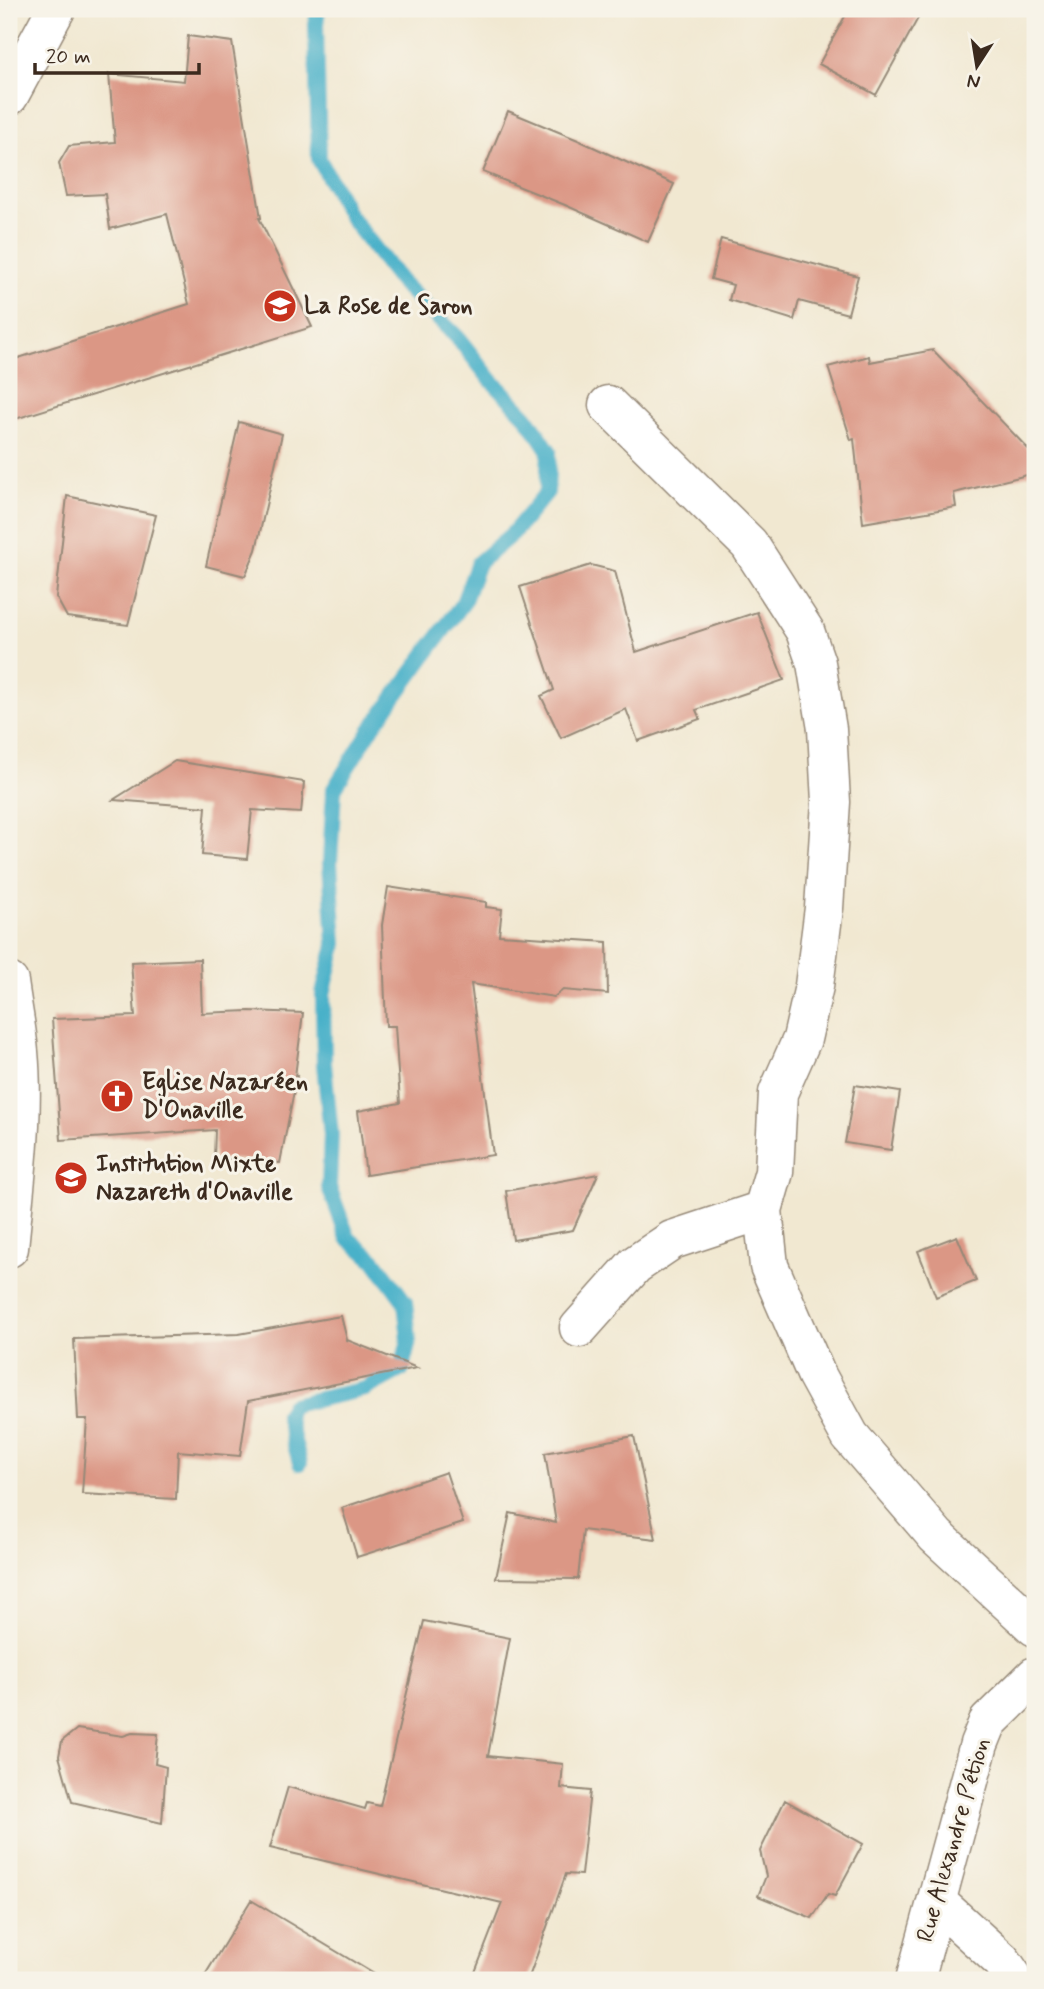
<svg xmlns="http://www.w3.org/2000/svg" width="1044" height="1989" font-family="Mynerve,sans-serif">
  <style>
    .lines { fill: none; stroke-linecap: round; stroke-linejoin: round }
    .stream { stroke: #4ab1c9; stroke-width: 16 }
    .building { fill: #db9785 }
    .minor-casing { stroke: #968978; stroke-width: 41 }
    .minor { stroke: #fff; stroke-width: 38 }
    .labels { text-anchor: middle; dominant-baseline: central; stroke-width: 6; stroke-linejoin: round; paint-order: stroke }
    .poi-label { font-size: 24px; font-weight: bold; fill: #3b2a1e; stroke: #f7f3e8; text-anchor: start }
    .street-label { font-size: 24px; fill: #3b2a1e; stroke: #f7f3e8 }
  </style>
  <rect width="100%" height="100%" fill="#f7f3e8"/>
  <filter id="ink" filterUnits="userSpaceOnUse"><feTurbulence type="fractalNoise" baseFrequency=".0143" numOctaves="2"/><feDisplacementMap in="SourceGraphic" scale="14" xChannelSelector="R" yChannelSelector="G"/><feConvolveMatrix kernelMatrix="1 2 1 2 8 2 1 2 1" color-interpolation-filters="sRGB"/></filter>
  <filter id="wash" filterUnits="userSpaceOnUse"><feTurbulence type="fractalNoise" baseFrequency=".00686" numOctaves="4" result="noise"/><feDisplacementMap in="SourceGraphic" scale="28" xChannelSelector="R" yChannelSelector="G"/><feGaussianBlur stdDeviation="1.57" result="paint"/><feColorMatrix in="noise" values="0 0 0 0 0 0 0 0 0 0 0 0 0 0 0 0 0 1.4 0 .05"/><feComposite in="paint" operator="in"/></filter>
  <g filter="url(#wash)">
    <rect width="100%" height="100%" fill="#f1e8d1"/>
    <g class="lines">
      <!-- stream -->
      <path class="stream" d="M300,1463L287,1415L292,1405L365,1389L402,1369L409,1340L405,1302L374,1260L348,1238L329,1187L331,1135L324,1064L323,994L335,945L330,862L334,789L370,731L463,603L478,563L513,533L547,492L549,451L526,416L491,380L458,338L400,281L349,215L319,159L316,24L318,9"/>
    </g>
    <g id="blocks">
      <!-- building -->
      <path class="building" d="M849,9H923L876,95L819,64Z
        M188,36L232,42L261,218H259L312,327L9,421V361L189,304L167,214L110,229L105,194L66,196L59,163L69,146L115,142L109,74L184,81Z
        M508,111L578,140L674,184L648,242L565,205L483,172Z
        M721,239L858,276L848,314L799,301L794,320L729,300L733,285L711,279Z
        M933,350L1035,456V473L954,493L956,507L863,523L854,439L851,440L828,367L869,356L870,362Z
        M239,422L282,434L256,550L245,576L206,566Z
        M67,496L156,515L128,625L67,617L56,597Z
        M591,565L615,571L636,652L757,612L784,680L696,710L700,719L638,741L626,709L561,738L541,696L554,690L520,587Z
        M175,761L304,782L301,813L252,810L247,859L202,855L206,807L113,800Z
        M388,887L486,902V907L502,909L499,935L607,942L608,994L563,990L554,997L471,984L493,1155L366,1175L358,1111L400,1103L395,1026H386L382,925Z
        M200,959L202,1013L249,1011L303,1013L295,1076H297L280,1163L214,1158L215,1130L61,1140L52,1019L135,1016L131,962Z
        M855,1085L900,1092L891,1150L845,1143Z
        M598,1174L573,1230L513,1240L506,1191Z
        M957,1236L976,1281L936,1297L918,1251Z
        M341,1316L347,1340L417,1368L248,1401L240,1456L178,1451L176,1499L82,1494L87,1419H78L74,1339L239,1334Z
        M634,1436L656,1539L583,1530L578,1579L496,1578L510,1513L556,1523L545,1453Z
        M446,1472L463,1523L357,1557L342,1508Z
        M424,1621L510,1638L488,1756L563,1764L561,1788L590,1791L581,1875L566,1874L528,1980H472L502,1903L270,1848L288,1787L365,1809L367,1803L380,1806Z
        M77,1729L123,1736L132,1733L158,1734L155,1764L166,1767L162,1823L72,1802L59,1756L62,1741Z
        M785,1800L863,1844L835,1896L828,1894L812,1918L758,1896L766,1876L760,1851Z
        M251,1900L384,1980H202Z"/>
    </g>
  </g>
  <g filter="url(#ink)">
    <use href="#blocks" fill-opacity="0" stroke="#968978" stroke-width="2"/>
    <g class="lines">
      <defs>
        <path id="minor" d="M9,96L56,9
          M608,405L749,544L805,631L816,663L827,729L831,802L824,908L814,986L802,1039L778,1093L774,1172L763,1210L769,1266L816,1374L850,1436L936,1536L1035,1627
          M9,982C12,1005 17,1029 19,1052C25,1116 15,1183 9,1248
          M579,1328L635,1265L672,1240L763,1210
          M937,1902L1002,1961L1015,1980
          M915,1980L979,1744L988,1722L1035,1676"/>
      </defs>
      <!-- minor casing -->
      <use href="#minor" class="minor-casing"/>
      <!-- minor -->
      <use href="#minor" class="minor"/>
    </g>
  </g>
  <!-- icons -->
  <defs>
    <symbol id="school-disc" viewBox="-11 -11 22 22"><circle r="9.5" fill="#c8321e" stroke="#f7f3e8"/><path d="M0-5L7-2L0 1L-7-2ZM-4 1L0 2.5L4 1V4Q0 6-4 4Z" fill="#fff"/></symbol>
    <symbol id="church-disc" viewBox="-11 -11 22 22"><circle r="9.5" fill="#c8321e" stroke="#f7f3e8"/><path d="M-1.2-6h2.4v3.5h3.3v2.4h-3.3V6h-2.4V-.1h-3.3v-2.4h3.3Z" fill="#fff"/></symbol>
  </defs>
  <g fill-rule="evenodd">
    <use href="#school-disc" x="261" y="287" width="38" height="38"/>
    <use href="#church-disc" x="98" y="1077" width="38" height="38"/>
    <use href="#school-disc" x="52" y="1159" width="38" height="38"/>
  </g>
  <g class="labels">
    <!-- poi labels -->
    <g class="poi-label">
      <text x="304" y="306">La Rose de Saron</text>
      <text x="142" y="1082">Eglise Nazaréen<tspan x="142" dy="28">D'Onaville</tspan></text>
      <text x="96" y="1164">Institution Mixte<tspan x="96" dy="28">Nazareth d'Onaville</tspan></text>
    </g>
    <!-- street labels -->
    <g class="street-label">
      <text transform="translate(954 1840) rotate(-74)">Rue Alexandre Pétion</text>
    </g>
  </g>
  <!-- margin -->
  <rect width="1044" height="1989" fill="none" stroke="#f7f3e8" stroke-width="35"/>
  <!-- north arrow -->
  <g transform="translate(977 66) rotate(192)" stroke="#f7f3e8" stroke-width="5" paint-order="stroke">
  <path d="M0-5L12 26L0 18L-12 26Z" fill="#3b2a1e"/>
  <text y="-10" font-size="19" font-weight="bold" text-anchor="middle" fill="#3b2a1e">N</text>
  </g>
  <!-- scale -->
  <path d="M35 63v10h164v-10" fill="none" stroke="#3b2a1e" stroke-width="3.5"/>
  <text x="46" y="63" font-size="21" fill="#3b2a1e" stroke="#f7f3e8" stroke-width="5" paint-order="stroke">20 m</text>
</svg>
